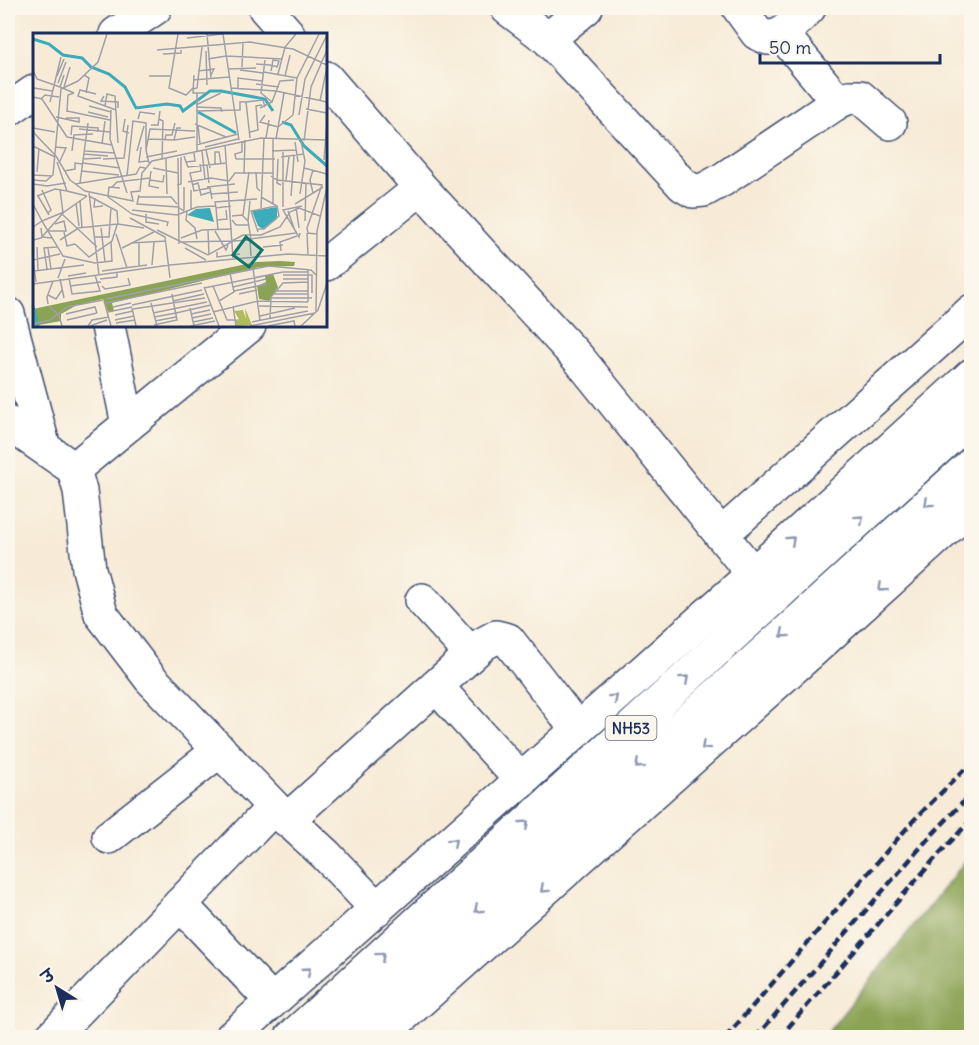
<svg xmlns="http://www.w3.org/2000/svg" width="979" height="1045" font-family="Delius,'Playpen Sans Deva',sans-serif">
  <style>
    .forest { fill: #8ba354; stroke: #536959; stroke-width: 1.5 }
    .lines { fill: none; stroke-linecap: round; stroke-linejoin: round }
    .minor-casing { stroke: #3c4b70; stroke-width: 36 }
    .highway-casing { stroke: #3c4b70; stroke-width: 36 }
    .minor { stroke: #fff; stroke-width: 33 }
    .highway { stroke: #fff; stroke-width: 33 }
    .rail { stroke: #1b2f5e; stroke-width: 4.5; stroke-dasharray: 9 4.5; stroke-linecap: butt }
    .oneway { stroke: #8d97ae }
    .labels { text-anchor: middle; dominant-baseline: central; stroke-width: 4.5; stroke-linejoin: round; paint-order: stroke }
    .shield { fill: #fbf7ec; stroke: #5e6b89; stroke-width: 1.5 }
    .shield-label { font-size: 15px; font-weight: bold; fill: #1b2f5e }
    .inset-river { fill: none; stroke: #3cabba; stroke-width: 3 }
    .inset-road { fill: none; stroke: #9fa0a7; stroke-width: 1.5 }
    .view { fill: #0f766e; fill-opacity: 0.15; stroke: #0f766e; stroke-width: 3 }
    .inset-edge { fill: none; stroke: #1b2f5e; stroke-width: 3 }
  </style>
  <rect width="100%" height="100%" fill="#fbf7ec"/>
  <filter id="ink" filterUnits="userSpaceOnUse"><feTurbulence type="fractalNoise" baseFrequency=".0167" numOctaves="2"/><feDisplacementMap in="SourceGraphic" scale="12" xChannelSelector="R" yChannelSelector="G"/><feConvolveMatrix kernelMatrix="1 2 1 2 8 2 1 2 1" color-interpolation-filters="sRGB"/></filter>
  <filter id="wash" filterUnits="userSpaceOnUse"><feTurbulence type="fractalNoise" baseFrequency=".008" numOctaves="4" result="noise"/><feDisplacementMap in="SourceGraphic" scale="24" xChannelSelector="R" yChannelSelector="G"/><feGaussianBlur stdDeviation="1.35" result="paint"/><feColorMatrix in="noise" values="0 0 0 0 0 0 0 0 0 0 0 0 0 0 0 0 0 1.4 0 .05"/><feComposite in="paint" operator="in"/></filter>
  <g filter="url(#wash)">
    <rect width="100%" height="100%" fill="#f7ebd7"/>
    <!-- forest -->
    <path class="forest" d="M971,854V1037H824Z"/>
  </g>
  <g filter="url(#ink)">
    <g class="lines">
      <defs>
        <path id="minor" d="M265,8L288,34
          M507,8L548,39L683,185L693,191L704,190L722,180L838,102L849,97H860L890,123
          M739,8L757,33L768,38L782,34L809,8
          M116,34L155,8
          M782,34L838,102
          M548,39L586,8
          M326,78L421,188L579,359L753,574
          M8,110L34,92
          M326,264L421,188
          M8,314L44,448
          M108,326L128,425
          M8,423L74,469L80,491L89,569L101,614L150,678L274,807L326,855L377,909
          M74,469L249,326
          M721,535L972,311
          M422,600L471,654
          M436,686L522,781
          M287,820L483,644L496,637L508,640L578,730
          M109,837L220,750
          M180,904L272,1001
          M51,1038L274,807
          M231,1038L753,574L972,375
          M378,1038L811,652L972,506"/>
        <path id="highway" d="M879,460L901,482
          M291,1038L972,417
          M335,1038L789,630L972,464"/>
      </defs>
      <!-- minor casing -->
      <use href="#minor" class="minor-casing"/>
      <!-- highway casing -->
      <use href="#highway" class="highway-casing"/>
      <!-- minor -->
      <use href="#minor" class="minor"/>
      <!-- highway -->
      <use href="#highway" class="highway"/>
      <!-- rail -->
      <path class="rail" d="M725,1038L913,821L972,762
        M755,1038L927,840L972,793
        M779,1038L938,855L972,819"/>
    </g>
    <!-- one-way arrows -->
    <defs><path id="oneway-chevron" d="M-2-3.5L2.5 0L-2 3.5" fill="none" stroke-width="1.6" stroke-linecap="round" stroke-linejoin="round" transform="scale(1.5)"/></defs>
    <g class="oneway">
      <use href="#oneway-chevron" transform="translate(928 503) rotate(138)"/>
      <use href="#oneway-chevron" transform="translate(860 519) rotate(-42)"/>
      <use href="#oneway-chevron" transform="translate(791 540) rotate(-42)"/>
      <use href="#oneway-chevron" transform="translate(882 588) rotate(138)"/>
      <use href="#oneway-chevron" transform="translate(784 634) rotate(138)"/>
      <use href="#oneway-chevron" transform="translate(685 679) rotate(-42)"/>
      <use href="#oneway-chevron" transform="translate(614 698) rotate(-42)"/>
      <use href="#oneway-chevron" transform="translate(705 746) rotate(138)"/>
      <use href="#oneway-chevron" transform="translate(639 765) rotate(138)"/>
      <use href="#oneway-chevron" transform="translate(525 824) rotate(-42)"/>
      <use href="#oneway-chevron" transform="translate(453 842) rotate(-42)"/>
      <use href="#oneway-chevron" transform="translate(544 889) rotate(138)"/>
      <use href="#oneway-chevron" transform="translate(478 909) rotate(138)"/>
      <use href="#oneway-chevron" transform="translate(381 956) rotate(-42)"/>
      <use href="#oneway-chevron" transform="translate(307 971) rotate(-41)"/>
    </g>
  </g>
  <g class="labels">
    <!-- shield labels -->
    <rect class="shield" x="605.5" y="716" width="51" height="24" rx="4.5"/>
    <g class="shield-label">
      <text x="631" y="728">NH53</text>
    </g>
  </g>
  <!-- overview -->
  <g transform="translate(33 33)">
    <rect width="294" height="294" fill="#f7ebd7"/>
    <path d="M212,275L219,292L203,293L202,287L206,286L201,278L210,277L213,286Z" fill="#afbb5c"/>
    <path d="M247,228L262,229L261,233L226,234L79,270L81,278L75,279L70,266L44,272L28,281V288L0,293V276L223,229ZM240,241L245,254L236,268L226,266L224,253L233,249L232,243Z" fill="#8ba354"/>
    <path d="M244,174V186L230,196L225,193L219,178ZM177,175L181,189L154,182L163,176Z" fill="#3cabba"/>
    <path class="inset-river" d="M0,6L16,11L30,22L49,25L58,34L76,41L92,54L103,75L134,71L147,73L150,78L177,58H188L232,66L240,78M165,79L203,100M249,89L258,92L271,113L294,133M0,273L5,293"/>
    <path class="inset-road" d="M145,1L136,55L153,62L160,55M174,1L178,46M190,1L206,107M154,5L189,1M124,17L217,9L260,16L294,32M173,18L174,52M130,21L148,20V17M193,23L249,26M175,26L193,23M232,27L228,60L239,69M223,31L237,32L239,33H242L244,34L246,28L240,27L239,33L238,38M209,34L210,9M195,36L223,35M0,37L4,46L27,54M207,37L230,40M165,38L181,36L178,42M231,39L264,45M245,41L252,14L263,1M31,42L27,54L41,60M51,42L56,45L53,60M161,42L160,60H173M24,43L31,26M116,43H137M252,43L257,22M160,47L196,44M25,50L33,29M223,51L246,54M31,54L37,34M1,55L19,58M198,55L243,58L294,69M205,55V45L229,48M160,56L164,55L169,14M164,60V119M63,61L47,57L45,63L83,77M71,63L68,68L85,69V75M0,64L9,66L34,104L79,112M8,66L12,62L26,64M287,68L294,34M17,69L28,24M163,72L188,60M56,73L78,79M72,73L74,61L82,63L85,110M163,74L188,75L189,79M227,75L239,69L247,48L261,47M273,76L294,80M78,77L77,106L94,160M34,78L77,87M163,78L207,77V69H213M34,79L35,62L41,60M55,79L75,84M232,82L227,89L245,94L260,82M260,82L264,45L286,1M266,82L272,46L293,4M23,84L46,89V85H33M92,86L90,98L96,100M105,86L107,79L122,81M126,86L130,88L129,127M162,91L193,104M118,92H125L127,78M165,92L167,111M0,95L22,99M46,96L77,99M0,99L23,123M217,99L225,97L223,73L229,72M38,102L39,93L65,95V99M217,105L213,69L230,67L232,74M233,105L236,87M115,106L141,107L144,95H148M243,106L251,60M132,107L133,102H139L142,90M141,107L162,104M271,108L278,54L294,17M262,109L265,129M69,111L72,88M163,112L205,101M192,112L200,225M0,113L22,124M22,114L33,115L26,130M108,114L106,129L115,128M172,114L205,106M173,117L177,135M39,118L41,102L60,101M52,118L82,120M104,118L111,93M169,118L172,146M239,118L263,117M250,119V174M51,121L75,123M23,123L37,147L52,158L100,168L98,159L107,158L109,140L119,128L228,105L294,107M151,123L153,129L162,128L161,120M113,124L144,118M248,124L271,121M145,125L146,211M50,126L68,125M70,126L91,125L95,92M133,126L134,161M203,126H242M203,126L202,121L209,119V108M245,126L244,150L248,152M291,127L294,88M24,129L34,158L54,163M153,129L155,134L194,130M50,130L87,135M116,130L113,117L117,96L162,98M167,131L168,138L157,140L161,158L177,155L179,166M182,131V119H186L188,131M174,132L176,150M120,135L145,140M271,135L294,141M280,137L277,147L280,160M31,138L42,136V130L49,131M48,138L86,142M118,138L116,153L126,155M4,139L6,115M223,139L224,155L227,158M211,141L212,107M0,142L19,143M94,143L100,88L113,90V117M238,143L244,147L289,152L274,195L275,200L284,201M0,147L13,148L20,142L28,56L45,48L65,29L74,1M117,147L130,149L131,142M253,147L256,123M196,148L202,140H240M155,149L178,145L196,148M47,150L55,90M0,151L14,153L33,150M42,151L103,141L107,134L112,135M144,152L148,151V124M159,152L165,150L168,162L178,159M79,154L84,149L117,145M174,154L202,151M27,156L30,180M9,157L18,177L15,180M158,157V176M56,160L66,242M178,161L205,159M267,161L272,128L268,108M106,162L104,171L145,174L152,179M4,163L22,156L34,158M5,163L16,182M56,163L84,178L85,191M258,163L261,123M75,164L99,181M75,164L76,154L87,155M105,164H138L144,171M62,165L61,174L70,173M47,167L49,195M43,170L46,193M240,170V106M0,171L9,188L31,179L54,163M262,171L290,154M198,173L183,175L182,169L224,166M263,174L266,195M183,175L185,197M228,175L231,105M99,177L144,182L164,174L183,173M151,177V154M154,178L153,187L162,195L164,206M255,178L261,195M29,181L64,214M99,181L135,189L134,193M113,181V189L126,191M210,182L216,139M199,183L209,182L215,188L218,206L263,200M97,185L132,204L137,245M184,187L194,186L193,177M199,187L203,192H215M215,188L217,168M272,188L273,150M0,194L9,188L30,223L62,230L79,228M8,195L9,204L19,205M44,195L85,191L111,195M68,195L72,229M225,196H231L246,183L244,173L228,164M124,197L175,222L200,208L217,207L218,223M175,197L176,222M15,198H33L31,188L22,191M182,198L193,217L195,212M31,199L34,213L42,211M225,199L218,178L243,173M267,200L266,204L250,177L269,173M274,200L275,221M83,201L94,235M61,204H76L78,174M148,205L169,197L199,196M0,207L8,205L31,179M27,207L44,196M78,208L79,229M147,209L199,208L210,202H228L247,194L257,179L266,175L287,183M98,210L133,208M106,210V233M42,211L56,224L79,208L84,192M4,214L5,237M230,214L250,212M15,215L18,236M89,215L121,199M152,215L173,227M248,218L247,209L264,203M184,219V224L207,221M0,226L3,249M0,227L27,221M119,232L121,209M220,235L227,288M14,236L11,215L24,214M1,238L51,232M69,238L114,232M250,242H275M275,242H279V260M35,243L53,240M25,245L32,226M36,245L39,261L67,258L62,242M27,246L31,265M67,246L84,244V240M250,246H275M0,251L137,232L255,221L294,223M37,253L68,249M69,253L72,256L97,252L95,245M180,253L194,287H202M171,254L186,293M200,254L233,246M171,255L250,239H275V236M201,258L234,251M244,258H275M206,261L224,257M241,261H275M15,262L23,266L29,257M238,265H279M73,266L236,233L278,237L283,242M71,268L78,293M140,268L171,261M186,268L201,259L197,240M275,269V239M73,270L169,250M118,270L124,293M15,271L14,264L20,248M99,272L169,257M16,273L26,282L29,293M200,273L203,293M226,273L275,274M80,274L98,270M99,275L103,293M157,275L161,293M100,276L172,265M75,279L99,274M180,279L225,268L275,269M283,279L284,198L294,154M120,280L174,269M143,280L178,272M33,281L62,274L64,280M158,281L177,277M82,282L100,278M227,283L262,275M121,284L143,280M159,285L178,281M237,285L238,264L250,250L275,249M34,287L64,280M82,287L101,283M122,288L143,284M160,289L180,285M219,289L275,278M83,290L102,287M0,291L17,287L34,274L70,267M121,292L144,287L139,261M55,293L59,287L76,284M57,293L74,287M158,293L182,288M217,293L282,280M235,293L261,288L262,293M268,293L285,277L294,250"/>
    <path class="view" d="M213,204L229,217L216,234L200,222Z"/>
    <rect width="294" height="294" class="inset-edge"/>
  </g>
  <!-- margin -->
  <rect width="979" height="1045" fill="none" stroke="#fbf7ec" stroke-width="30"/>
  <!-- north arrow -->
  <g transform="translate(57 988) rotate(323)" stroke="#fbf7ec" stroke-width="4.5" paint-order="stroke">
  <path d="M0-4.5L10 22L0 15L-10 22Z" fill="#1b2f5e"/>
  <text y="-9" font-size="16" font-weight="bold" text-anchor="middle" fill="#1b2f5e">उ</text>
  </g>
  <!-- scale -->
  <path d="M760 54v9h180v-9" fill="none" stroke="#1b2f5e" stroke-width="3"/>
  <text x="769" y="54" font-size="18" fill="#1b2f5e" stroke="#fbf7ec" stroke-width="4.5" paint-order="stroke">50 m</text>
</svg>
